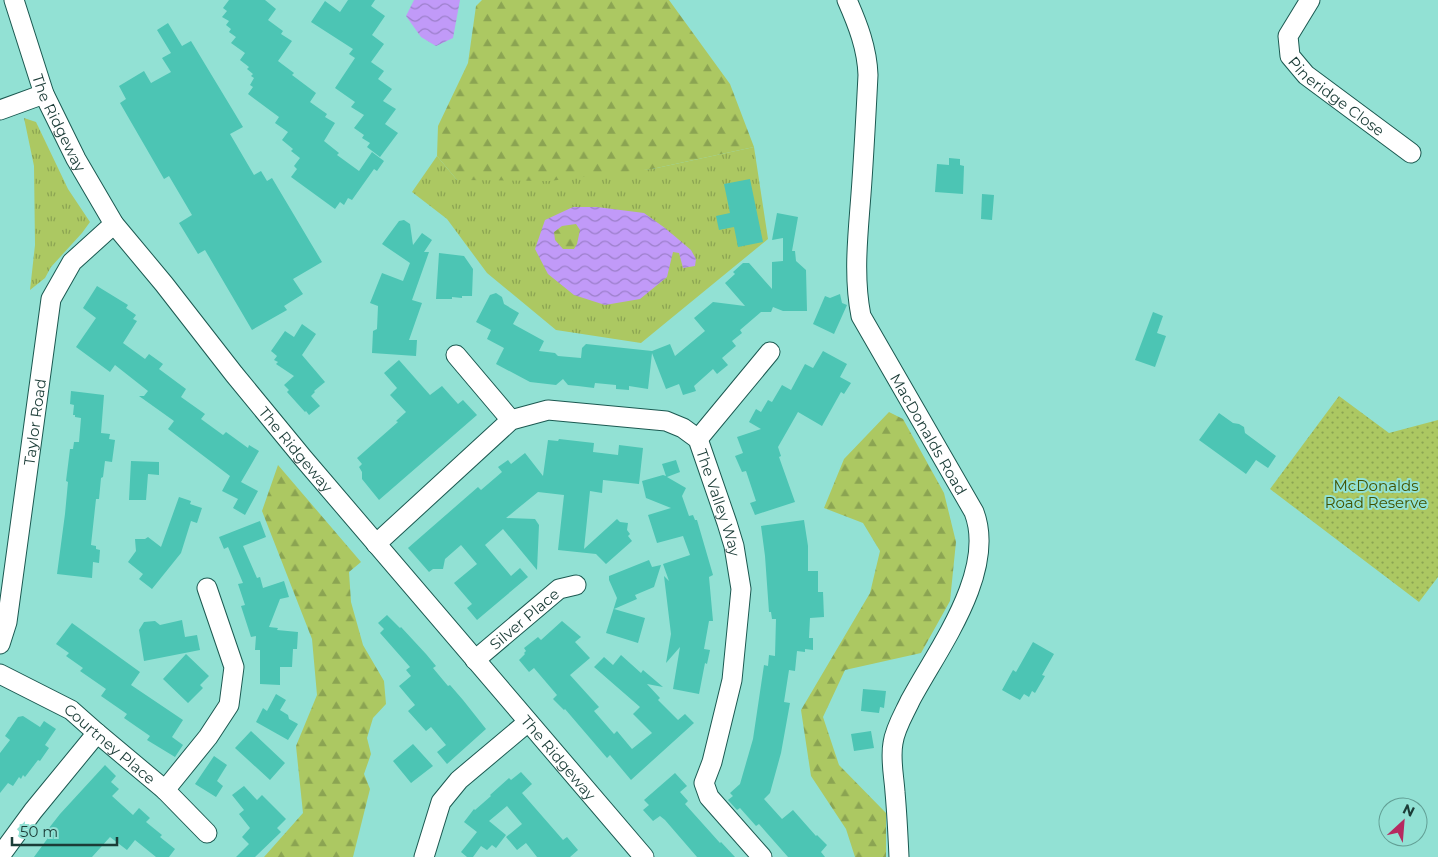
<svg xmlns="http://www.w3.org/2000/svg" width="1438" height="857" font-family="Montserrat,sans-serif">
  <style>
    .grass { fill: url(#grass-tufts) }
    .forest { fill: url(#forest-firs) }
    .park { fill: url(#park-dots) }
    .water { fill: url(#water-waves); fill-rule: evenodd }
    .building { fill: #4cc5b4 }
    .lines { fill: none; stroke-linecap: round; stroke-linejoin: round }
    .minor-casing { stroke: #1b5951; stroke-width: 21 }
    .minor { stroke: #fff; stroke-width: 19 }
    .labels { text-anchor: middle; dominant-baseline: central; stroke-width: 4; stroke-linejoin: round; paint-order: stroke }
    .street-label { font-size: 15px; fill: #1b3c37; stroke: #92e1d4 }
    .park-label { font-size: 15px; fill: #425300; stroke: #92e1d4 }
  </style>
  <defs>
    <pattern id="grass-tufts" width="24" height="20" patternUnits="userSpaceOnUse" patternTransform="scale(1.25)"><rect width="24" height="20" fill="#acc862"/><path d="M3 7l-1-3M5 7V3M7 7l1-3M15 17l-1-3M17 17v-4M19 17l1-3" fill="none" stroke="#8ba452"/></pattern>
    <pattern id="forest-firs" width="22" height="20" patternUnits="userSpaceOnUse" patternTransform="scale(1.25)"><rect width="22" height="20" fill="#acc862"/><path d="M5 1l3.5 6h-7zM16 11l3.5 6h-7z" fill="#8ba452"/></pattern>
    <pattern id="park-dots" width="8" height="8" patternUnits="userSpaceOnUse" patternTransform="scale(1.25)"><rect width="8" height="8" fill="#acc862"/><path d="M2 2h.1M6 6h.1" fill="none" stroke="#8ba452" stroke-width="1.8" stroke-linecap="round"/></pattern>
    <pattern id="water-waves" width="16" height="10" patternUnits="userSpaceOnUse" patternTransform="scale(1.25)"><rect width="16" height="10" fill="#c19af8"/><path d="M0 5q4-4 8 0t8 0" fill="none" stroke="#9c7fca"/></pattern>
  </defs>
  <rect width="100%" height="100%" fill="#92e1d4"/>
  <!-- grass -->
  <path class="grass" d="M24,118L36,122L68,189L90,222L82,233L51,267L45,278L30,290L35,245L34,166Z
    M754,147L768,239L641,343L556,330L487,273L447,219L412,192L437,156L457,180L652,169Z"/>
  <!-- forest -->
  <path class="forest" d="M482,0H669L730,84L754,147L652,169L549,181L457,180L437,156L438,126L468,63L476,6Z
    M576,224L580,230L577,244L574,249H563L555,240L554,232L562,226Z
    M889,412L903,419L944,493L956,542L950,601L921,653L845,670L823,717L839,765L886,813V857H855L846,829L811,776L801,710L870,593L880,551L863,523L824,508L844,459Z
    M278,465L361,562L349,572L351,602L363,645L384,681L386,704L373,718L367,738L371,754L364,774L370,789L353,857H264L303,813L296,746L317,695L312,639L262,511Z"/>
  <!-- park -->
  <path class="park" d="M1339,396L1389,433L1438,420V577L1419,602L1270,489Z"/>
  <!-- water -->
  <path class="water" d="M414,0H460L453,38L436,46L421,37L406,16Z
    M573,207H597L644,213L665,228L691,250L696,259L695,266L683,268L679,253L673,252L667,277L640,299L605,305L574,295L548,274L535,249L545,220ZM576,224L580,230L577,244L574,249H563L555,240L554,232L562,226Z"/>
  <!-- building -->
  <path class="building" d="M229,0H265L276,9L268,20L283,31L281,34L292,41L278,61L294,73L292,75L316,93L310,102L327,114L325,117L335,123L324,141L339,153L337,155L359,171L372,152L384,161L377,171L374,169L352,200L348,198L344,205L340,202L335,209L291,177L297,169L294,166L300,158L291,151L293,149L282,140L288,132L275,123L279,117L248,94L253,87L250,85L254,78L251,76L253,74L247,69L249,67L240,60L245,53L231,43L236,37L229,32L231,29L226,25L229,21L222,17L227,11L223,8Z
    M348,0H375L371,6L385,16L372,35L384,44L371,62L384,71L378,79L392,89L383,101L396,109L385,124L398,133L380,157L367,147L370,143L362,138L364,135L354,128L364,115L351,107L355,102L335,88L355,58L349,54L353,49L311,22L325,1L340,12Z
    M168,23L182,46L191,41L243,127L230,134L254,175L261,171L267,181L272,178L322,262L293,279L303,294L284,306L287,310L252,330L205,250L198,254L179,223L192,215L169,176L164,179L120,103L126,99L119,86L144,71L151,83L171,72L162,58L171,53L157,30Z
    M949,158L960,159V165L964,166L963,194L935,192L937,164L949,165Z
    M750,179L763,242L738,247L734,227L719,230L716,216L730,213L724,184Z
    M982,194L994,195L992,220L981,219Z
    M777,213L798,217L792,251H795L796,261L806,270L807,311H783L773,307L771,312H761L740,330L742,333L732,341L736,346L722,358L728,365L717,374L713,369L694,386L696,391L683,395L679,384L666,389L652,353L648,389L629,386V390L616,389V385L595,383L594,388L578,386L568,385L563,379L556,385L530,382L496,364L504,348L487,339L491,330L476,322L490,295L496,293L502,297L504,304L519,313L513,324L544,341L539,351L555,353L558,356L581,358L582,348L586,344L652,351L670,344L675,356L705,331L694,318L713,302L745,306L725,283L735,274L733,272L743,263H749L772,289V262L783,261V238L772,240Z
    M404,220L410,224L413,245L422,233L432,240L424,252H429L412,300L422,303L409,340H417L416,356L372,353L373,331L377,329L378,306L370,303L382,273L403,281L410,263L382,244L399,221Z
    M439,253L464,256L473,269L472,296H462V298L452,297V299H436Z
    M97,286L128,305L126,308L136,315L133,319L137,321L123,343L145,359L149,354L163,364L159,369L186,389L181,397L205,414L201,419L223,435L226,432L248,448L249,445L259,451L241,482L258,491L245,515L233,508L238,499L222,491L230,476L168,429L174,421L139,396H144L148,391L115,365L110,372L76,347L96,318L83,308Z
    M840,294L842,303L847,305L834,334L813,324L825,296L830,298Z
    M1153,312L1163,316L1157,333L1166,336L1155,367L1135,360Z
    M302,324L316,334L302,355L325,382L314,391L315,392L311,396L320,406L309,415L306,411L305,412L287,392L289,390L284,385L294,376L276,364L278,362L274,360L277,356L271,351L285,331L294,337Z
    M823,351L847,364L840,377L851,383L844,394L841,392L822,426L798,412L778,447L781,456L779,457L795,502L755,515L750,503L756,501L746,471L742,472L735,456L743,453L737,437L761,429L749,422L756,409L761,412L768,400L772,402L782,385L791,390L805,364L813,368Z
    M399,360L430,395L442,386L458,404L463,400L477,415L379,500L362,479V472L359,467L362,464L357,458L398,422L396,421L406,412L390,395L397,388L384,373Z
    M71,391L104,395L101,433L110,434L109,439L115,440L112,462L105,461L103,477L101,478L99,499H96L91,545L96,546V549L100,550L99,563L93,562L92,578L57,574L65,514L68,482L66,481L70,449H73L74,442H79L81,418L75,417V415H73L74,405L70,404Z
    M1219,413L1233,423L1239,424L1244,427L1245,433L1276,456L1268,468L1256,460L1246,474L1199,440Z
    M559,439L594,443L593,452L618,455L619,445L643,448L639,484L603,480L602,493L590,491L584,549L617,519L620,522L628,523L627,530L630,534L628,536L632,541L606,564L596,554L558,550L564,495L538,492L506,518L535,519L539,525L537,570L503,529L485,545L511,576L520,568L528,577L477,620L467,608L472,604L454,583L477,564L461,545L445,559L443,569H433L429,572L408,548L478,487L481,490L502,472L498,467L508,460L511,464L525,453L543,476L548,440L558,441Z
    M676,460L680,472L667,477L686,488L682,496L689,516L693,515L695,520H697L713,575L709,577L713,621H709L704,649L710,650L707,664L705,663L699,694L673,689L680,647L666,663L671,634L664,576L669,581L663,564L690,555L683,536L657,543L648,515L671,508L646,498L642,481L663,475L666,476L662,464Z
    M131,461L159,462V475L148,474L146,500H129Z
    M179,497L191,501L190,504L202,508L197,523L191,521L181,553L152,589L139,579L143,574L128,562L136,551L135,539H145L148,537L161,547Z
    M804,520L808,546V571H818V592H823L824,617L810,618L809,638H813V650L805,649V652L797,651L795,671L789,670L784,702L790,703L781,753L770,793L764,799L782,819L793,810L816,836L817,835L827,845L821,852L825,857H788L759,824L756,826L740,808L737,810L728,800L733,796L730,793L740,784L753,739L764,665L768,666L769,655L775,656L776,619H772L771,612H769L765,556L761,526Z
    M260,521L266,537L243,546L257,578L260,577L263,588L284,581L289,597L280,599L269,627L278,628L277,630L298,632L297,649H293L292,667H280V685L260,684V650H255L256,636L251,637L241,606L245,605L238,584L243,583L228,547L224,549L219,537Z
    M649,560L652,567L661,565L654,587L635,595L637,599L614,609L645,618L638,643L606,633L617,598L609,580V576Z
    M387,615L400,628L401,627L426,654L436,666L433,668L448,686L450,685L463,700L486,729L447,764L437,752L446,745L431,727L426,731L408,711L415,705L399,686L411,676L406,670L410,667L380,633L384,629L378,623Z
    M182,620L185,637L197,635L200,650L144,661L139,630L144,622L155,621L160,625Z
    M562,621L581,637L575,642L590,658L570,675L599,707L594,711L614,734L617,731L632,749L652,733L633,714L640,707L594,667L604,657L613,665L621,655L641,673L643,670L663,687L647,684L660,698L658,700L678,720L685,714L694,723L631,780L610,755L607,758L565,709L564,710L553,699L557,695L534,668L529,672L519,660L525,654L524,653L526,651L524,648L538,637L541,640Z
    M72,623L140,672L131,685L183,720L172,737L183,745L175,757L147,740L150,736L124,718L127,714L101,696L106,689L80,671L83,668L66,656L69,653L56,644Z
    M1033,642L1054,654L1042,675L1045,676L1035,693L1032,691L1029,697L1024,694L1020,700L1002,690L1013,670L1016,672Z
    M186,654L209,676L200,685L203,688L188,703L163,679Z
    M863,689L886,691L884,708L880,707L879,713L861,711Z
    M276,694L286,700L280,710L288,715L289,719L298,724L288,740L256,722L263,708L267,711Z
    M23,716L40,727L44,721L56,729L45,745L49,748L40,761L38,760L25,777L23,775L21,779L19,777L13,786L8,783L0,793V753L10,740L5,736L18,717Z
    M251,731L285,763L270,780L235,748Z
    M871,731L874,748L854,751L851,734Z
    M413,744L433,766L411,783L393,761Z
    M214,756L227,765L217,781L223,786L216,797L195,784Z
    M105,765L116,776L111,782L119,789L112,796L133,815L139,808L150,818L146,822L162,835L160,837L175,849L169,857H156L135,840L127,850L110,837L92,857H34L53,831L49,828L60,814Z
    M521,772L532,784L522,793L563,840L567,837L578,850L570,857H537L526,843L517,850L506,837L522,824L507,806L489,821L506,835L496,848L492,845L487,850L481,846L473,857H467L461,852L477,832L464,822L474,809L475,810L491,796L490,795L509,778L511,780Z
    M675,773L687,786L680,792L688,801L685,804L720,843L721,842L735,857H697L665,820L660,816L653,821L643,810L649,805L644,800Z
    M244,786L257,800L262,795L286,819L277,828L281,832L255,857H236L249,844L242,837L250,828L239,814L244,810L232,795Z"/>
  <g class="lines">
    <defs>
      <g id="minor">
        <path id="s1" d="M14,0L44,94L76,159L114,224L164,284L234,374L303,458L644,857"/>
        <path id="s2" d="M847,0C858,25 867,48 868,75C866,114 864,154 861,194C858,235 853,275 861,316L974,512C997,572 937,650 910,701C904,714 895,728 893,743C890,759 894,776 895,792C897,814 898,835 899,857"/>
        <path id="s3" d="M1310,0L1288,36L1290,56L1306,75L1411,153"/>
        <path d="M0,110L44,94"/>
        <path d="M456,355L511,420"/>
        <path d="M698,439L770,352"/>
        <path id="s4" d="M376,544L511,420L548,410L666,421L683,428L698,439L727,523L734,546L741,589L732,680L712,762L704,783L709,797L762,857"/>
        <path id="s5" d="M0,644L7,622L51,299L72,262L114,224"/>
        <path id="s6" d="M475,660L559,589L576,585"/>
        <path id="s7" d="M0,674L71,710L97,733L165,790L207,833"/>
        <path d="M165,790L208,737L229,705L234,667L207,588"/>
        <path d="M0,856L33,811L97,733"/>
        <path d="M424,857L441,802L459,780L528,722"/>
      </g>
    </defs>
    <!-- minor casing -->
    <use href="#minor" class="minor-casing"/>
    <!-- minor -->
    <use href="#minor" class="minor"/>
  </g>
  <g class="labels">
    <!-- street labels -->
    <g class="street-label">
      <text stroke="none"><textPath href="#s3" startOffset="124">Pineridge Close</textPath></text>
      <text stroke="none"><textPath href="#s1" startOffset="131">The Ridgeway</textPath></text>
      <text stroke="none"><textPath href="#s5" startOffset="225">Taylor Road</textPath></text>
      <text stroke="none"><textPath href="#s2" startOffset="456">MacDonalds Road</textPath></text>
      <text stroke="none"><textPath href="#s1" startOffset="536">The Ridgeway</textPath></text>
      <text stroke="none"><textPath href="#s4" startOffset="444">The Valley Way</textPath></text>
      <text stroke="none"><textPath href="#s6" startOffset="64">Silver Place</textPath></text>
      <text stroke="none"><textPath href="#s7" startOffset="131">Courtney Place</textPath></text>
      <text stroke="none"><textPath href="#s1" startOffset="941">The Ridgeway</textPath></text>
    </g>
    <!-- park labels -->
    <g class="park-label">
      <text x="1376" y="485">McDonalds<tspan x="1376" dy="17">Road Reserve</tspan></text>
    </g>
  </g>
  <!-- north arrow -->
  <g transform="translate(1403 822) rotate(26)"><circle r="24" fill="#92e1d4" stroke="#629f95"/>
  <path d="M0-4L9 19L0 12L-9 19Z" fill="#b62960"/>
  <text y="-8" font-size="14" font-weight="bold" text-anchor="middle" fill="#1b3c37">N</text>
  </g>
  <!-- scale -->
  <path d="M12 837v8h105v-8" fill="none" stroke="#1b3c37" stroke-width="2.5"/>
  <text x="20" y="837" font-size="15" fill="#1b3c37" stroke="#92e1d4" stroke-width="4" paint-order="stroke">50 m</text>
</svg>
